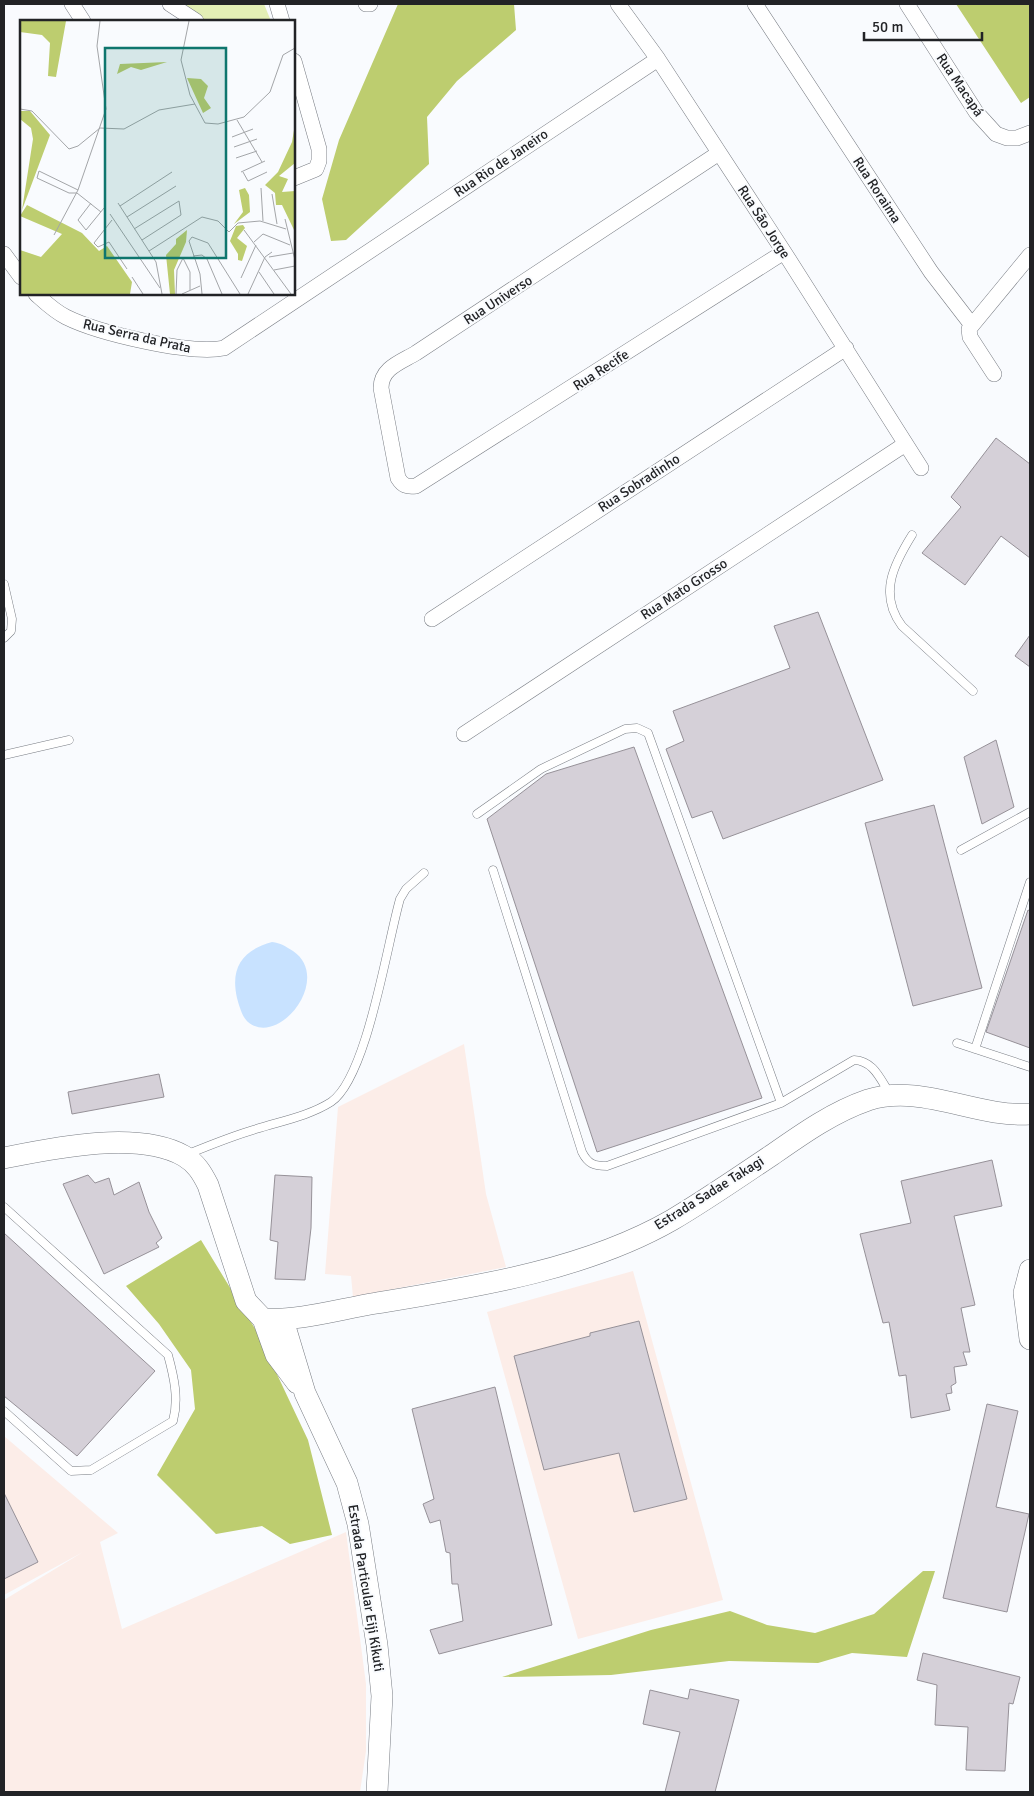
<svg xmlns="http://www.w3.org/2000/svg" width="1034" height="1796" font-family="Signika,sans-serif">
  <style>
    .industrial { fill: #fcede8 }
    .green { fill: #e3efb5 }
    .forest { fill: #bdcd6f }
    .water { fill: #c8e2ff }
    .building { fill: #d5d0d8; stroke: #969198 }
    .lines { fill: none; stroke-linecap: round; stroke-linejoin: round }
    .lane-casing { stroke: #797d84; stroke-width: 9 }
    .street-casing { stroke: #797d84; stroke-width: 16 }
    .secondary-casing { stroke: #797d84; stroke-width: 22 }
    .lane { stroke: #fff; stroke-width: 8 }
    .street { stroke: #fff; stroke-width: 15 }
    .secondary { stroke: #fff; stroke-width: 21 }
    .labels { text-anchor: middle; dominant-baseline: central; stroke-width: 4; stroke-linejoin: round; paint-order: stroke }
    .street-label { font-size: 14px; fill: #222326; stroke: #f9fbfe }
    .inset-road { fill: none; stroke: #a3a5a8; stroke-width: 1 }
    .view { fill: #0f766e; fill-opacity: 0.15; stroke: #0f766e; stroke-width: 2.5 }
    .inset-edge { fill: none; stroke: #222326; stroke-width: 2.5 }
  </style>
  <rect width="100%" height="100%" fill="#f9fbfe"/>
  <!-- industrial -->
  <path class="industrial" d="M464,1044L486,1194L506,1267L353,1297L351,1276L325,1274L338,1107Z
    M633,1271L723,1600L578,1639L487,1312Z
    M4,1436L118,1533L100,1542L122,1629L346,1532L366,1684V1751L360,1792H4V1600L83,1552L4,1595Z"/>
  <!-- green -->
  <path class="green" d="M171,4H264L271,21H201Z"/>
  <!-- forest -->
  <path class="forest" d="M398,4H514L516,30L457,81L427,117L429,164L346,240L331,241L322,199L339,140Z
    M956,4H1030V97L1021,103Z
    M201,1240L257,1332L308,1440L332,1535L290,1544L262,1526L216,1534L157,1475L195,1409L191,1370L159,1324L126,1286Z
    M923,1571H935L907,1657L852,1653L818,1663L729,1661L611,1675L502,1677L651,1630L730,1611L767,1625L815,1633L874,1614Z"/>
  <!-- water -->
  <path class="water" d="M272,942C281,943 285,946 293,951C333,978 279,1048 248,1022C242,1017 239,1005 237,998C230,967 243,950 272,942Z"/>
  <!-- building -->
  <path class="building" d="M996,438L1030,464V558L1001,536L965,585L922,553L961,507L951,497Z
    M818,612L883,780L723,839L712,811L692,818L666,749L684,741L673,711L790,668L774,626Z
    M1030,635V667L1015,656Z
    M996,740L1014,807L982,824L964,757Z
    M634,747L762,1098L597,1152L487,819L546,774Z
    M934,805L982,988L913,1006L865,823Z
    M1028,910L1030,911V1048L986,1032Z
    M159,1074L164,1097L72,1114L68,1092Z
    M992,1160L1002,1206L954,1216L975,1305L961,1308L970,1352H963L967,1365L954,1367L956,1383L951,1386L952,1393L946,1394L950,1410L911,1418L906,1375L899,1376L889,1322L883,1323L860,1234L911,1223L901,1181Z
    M88,1175L95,1183L109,1178L114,1195L139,1182L149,1212L162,1238L156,1243L159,1247L104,1274L63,1184Z
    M275,1175L312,1177L311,1228L305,1280L275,1279L278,1242L270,1240Z
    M4,1233L155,1371L77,1456L4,1396Z
    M639,1321L687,1499L634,1512L619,1453L544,1470L514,1356L590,1336V1333Z
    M495,1387L552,1625L439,1654L430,1630L463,1621L458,1584H452L450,1553L446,1552L440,1520L430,1523L423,1504L434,1499L412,1409Z
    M987,1404L1018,1411L996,1507L1029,1514L1007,1612L943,1598Z
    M4,1493L38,1562L4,1579Z
    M923,1653L1020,1677L1013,1704L1009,1703L1005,1771L966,1770L968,1727L935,1725L937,1685L917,1680Z
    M690,1689L739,1700L715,1792H665L680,1732L643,1724L650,1690L688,1699Z"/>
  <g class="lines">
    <defs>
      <path id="lane" d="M912,535C894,564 878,594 902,626L973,691
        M4,584L12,619L11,631L4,638
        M4,755L69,740
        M477,814L541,769L625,729L637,728L648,733L781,1103L854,1060C874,1061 880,1079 890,1094
        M961,850L1030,812
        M493,870L582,1152C588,1164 594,1166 607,1166L781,1103
        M957,1043L1030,1067
        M975,1049L1030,882
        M188,1154C210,1145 232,1136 256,1129C281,1121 309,1116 331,1102C367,1078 387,944 400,899L406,889L424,873
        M4,1207L168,1355C174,1377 179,1399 173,1421L91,1470L71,1471L4,1411"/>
      <path id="street" d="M72,4L83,21
        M170,4L196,21
        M277,4L282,21
        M366,4H370
        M618,4L658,59L784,252L921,468
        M755,4L931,272L971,324
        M907,4L976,112L996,134L1007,138H1017L1030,133
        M294,61L319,149V161L316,169L294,178
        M719,153L416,353C401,362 381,368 381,388L398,478C403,486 407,487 416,486L784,252
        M4,254L21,277
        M36,294C46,303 54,311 66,317C98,333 190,355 224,348L658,59
        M994,374L970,337L969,329L1030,255
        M432,619L846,348
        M464,734L904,445"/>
      <path id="secondary" d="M4,1158C54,1148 138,1130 184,1156C196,1163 202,1173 208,1185L246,1301L263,1319L276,1355L297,1383
        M1030,1270L1024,1293L1030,1339
        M263,1319C301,1321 339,1309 377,1303C474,1287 585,1270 672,1220C706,1200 739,1177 772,1155C802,1134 833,1112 868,1100C922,1083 976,1118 1030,1114
        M283,1320L305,1393L347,1483L358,1524L377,1645L382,1696L377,1792"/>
    </defs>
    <!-- lane casing -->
    <use href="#lane" class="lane-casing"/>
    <!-- street casing -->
    <use href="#street" class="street-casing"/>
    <!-- secondary casing -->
    <use href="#secondary" class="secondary-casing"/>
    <!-- lane -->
    <use href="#lane" class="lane"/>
    <!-- street -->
    <use href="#street" class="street"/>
    <!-- secondary -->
    <use href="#secondary" class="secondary"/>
  </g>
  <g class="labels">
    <!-- street labels -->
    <g class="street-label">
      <text transform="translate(960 85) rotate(56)">Rua Macapá</text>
      <text transform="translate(501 163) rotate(-34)">Rua Rio de Janeiro</text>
      <text transform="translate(877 190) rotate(57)">Rua Roraima</text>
      <text transform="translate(764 222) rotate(57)">Rua São Jorge</text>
      <text transform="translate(498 300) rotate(-33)">Rua Universo</text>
      <text transform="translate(137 336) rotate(13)">Rua Serra da Prata</text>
      <text transform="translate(601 370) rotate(-33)">Rua Recife</text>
      <text transform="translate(639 483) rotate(-33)">Rua Sobradinho</text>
      <text transform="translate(684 589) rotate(-33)">Rua Mato Grosso</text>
      <text transform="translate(709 1193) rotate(-32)">Estrada Sadae Takagi</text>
      <text transform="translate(366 1588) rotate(81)">Estrada Particular Eiji Kikuti</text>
    </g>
  </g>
  <!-- overview -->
  <g transform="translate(20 20)">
    <rect width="275" height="275" fill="#f9fbfe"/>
    <path d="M0,1H46L36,57L28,56L30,23L22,15L0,12ZM147,42L121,50L111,47L97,54L100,44ZM167,58L181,59L188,66L184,78L191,88L183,93ZM0,91H10L30,115L2,190L13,119L11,108L0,99ZM275,104V143L259,156L268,159L262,172L275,171V212L262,185H256L255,173L245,165L258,152L272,122ZM225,168L229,175L230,192L214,204L223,192L219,170ZM7,185L62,213L79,231L87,226L112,262L110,274H0V230L21,237L42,214L0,196ZM223,205L225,208L217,218L227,226L222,241L218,240V234L210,221L216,206ZM167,210L166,222L154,250L155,274H150L146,235L156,224V219Z" fill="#bdcd6f"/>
    <path class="inset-road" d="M169,1L161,40L170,75M170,75L185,103L198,104L224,97L250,72L263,35L275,28M0,89L12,91L49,129L58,126L80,108L104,109L139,90L175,84M217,100L242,142M212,117L233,109M214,127L237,119M216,138L237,131M221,152L245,141M223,152L228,161L247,152M241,168L243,201M57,173H49L17,158L19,151L58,170M57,173L81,192M252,174L257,204M71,183L58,200L66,210L84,188M98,183L136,242L142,274M100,186L152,152M90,194L140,268M107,197L156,166M265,199L275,240M92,200L74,223L78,227L89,222L107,249M114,209L159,181L161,195L122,220M224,210L271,274M34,215L58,170L86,89L77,26L80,1M234,222L243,214L270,225M129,231L182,197L198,201L209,212L218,203L240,201L266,209M173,236L182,235L187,239L202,274M249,237L273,233M254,250L275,246M239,252L254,274M112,257L123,274M221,258L236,225M156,274L157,250L163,238L170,252V270M162,274L180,266M182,274L180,254L169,221L172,217L188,223L220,274M228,274L245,237L252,232"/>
    <path class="view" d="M85,28H206V238H85Z"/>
    <rect width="275" height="275" class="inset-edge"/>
  </g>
  <!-- border -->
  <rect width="1034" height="1796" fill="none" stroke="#222326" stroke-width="10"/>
  <!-- scale -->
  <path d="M864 32v8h118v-8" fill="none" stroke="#222326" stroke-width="2.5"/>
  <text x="872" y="32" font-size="15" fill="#222326" stroke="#f9fbfe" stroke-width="4" paint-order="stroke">50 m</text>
</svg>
